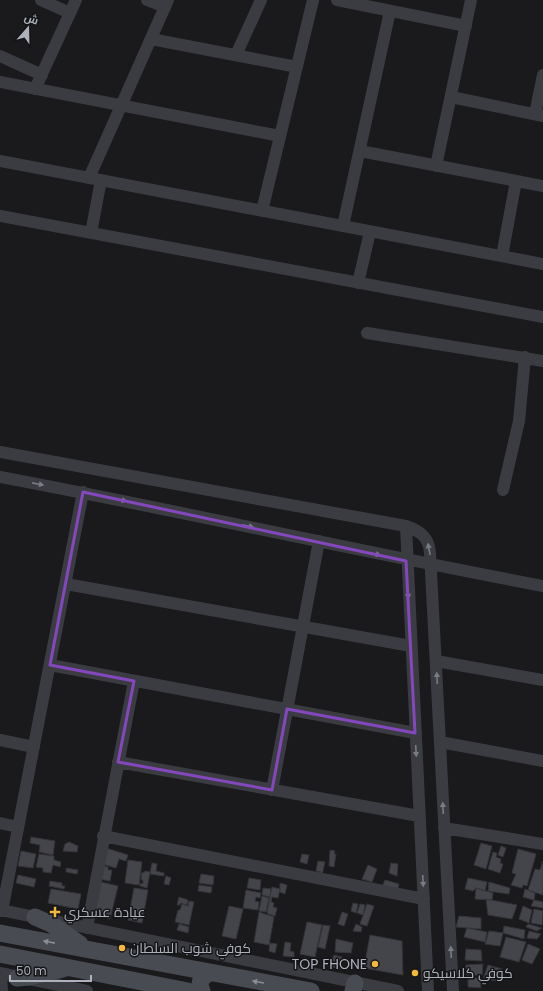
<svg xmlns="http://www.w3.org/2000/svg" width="543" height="991" font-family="Poppins,Cairo,sans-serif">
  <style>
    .building { fill: #44454a; stroke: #343439 }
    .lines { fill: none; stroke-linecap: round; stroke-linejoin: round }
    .street { stroke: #3b3c42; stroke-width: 12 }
    .secondary { stroke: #494b52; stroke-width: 17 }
    .oneway { fill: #7a7c85 }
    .oneway2 { fill: #8a8d97 }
    .marked { fill: none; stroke: #8547be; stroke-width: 3; stroke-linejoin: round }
    .poi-dot { fill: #f3b83c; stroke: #151518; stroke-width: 1.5 }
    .labels { text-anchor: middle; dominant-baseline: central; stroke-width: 3; stroke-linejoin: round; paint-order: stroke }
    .poi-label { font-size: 14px; fill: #adb1bc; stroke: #151518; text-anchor: start }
  </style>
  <rect width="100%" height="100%" fill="#1a1a1d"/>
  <!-- building -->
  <path class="building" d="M31,837L55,841L53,855L39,852L40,845L30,843Z
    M69,842L78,846L77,852L63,851L65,844Z
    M481,843L492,846L486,869L474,865Z
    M501,846L506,848L503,857L498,855Z
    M106,848L128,855L126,861L119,859L116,868L102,864Z
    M518,849L536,854L527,886L523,885L522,888L511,885L516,874L512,873Z
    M330,850L335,851L334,854H336L334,867L329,866Z
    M21,851L36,854L33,868L18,866Z
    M493,852L497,853L496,857L501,859L500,863L503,864L500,873L488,869Z
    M39,854L54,856V860L61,862L60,867L53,865L51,873L43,872V868L36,867Z
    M302,854L309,855L307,864L300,862Z
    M128,860L142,862L139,885L125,883Z
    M318,861L325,862L322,875H320L321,872L316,871Z
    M543,861V895L528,890L535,869L540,870Z
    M152,863L157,864L156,871L164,873V876L150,874Z
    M391,863L398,864L397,876L389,873Z
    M368,865L377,869L372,882L362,879Z
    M102,866L108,867V870H112L110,881L100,879Z
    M66,868L78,870L77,874L66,872Z
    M145,871L150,872L147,888L140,886V883L143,884V880H141L142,872L144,873Z
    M201,874L214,876L213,885L199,883Z
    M18,875L36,879L34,887L16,883Z
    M166,876L171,878L169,885L164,884Z
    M249,878L261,880L260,890L247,888Z
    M468,878L487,882L485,891L476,888L473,891L465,889Z
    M385,880L399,884L397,891L382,887Z
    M50,881L62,883V886H65L64,889L49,886Z
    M101,882L118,886L110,919L93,914Z
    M489,882L510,888L509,894L488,891Z
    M280,883L287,885L285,894L280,892Z
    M199,885L212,887L211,893L198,891Z
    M272,887L280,889L278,898L272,897L271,902L274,903L273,907L277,908L275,916L268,914L267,912Z
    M134,888L148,890L142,923L128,920Z
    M263,888L271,889L270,897L262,895Z
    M476,888L493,893L492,900L475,899Z
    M51,889L81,894L78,909L48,903Z
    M525,889L535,893L534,900L523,897Z
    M246,890L261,893L260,898L256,897L255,901L259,902L258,910L243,908Z
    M262,896L269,898L266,912L259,911Z
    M179,897L188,900L187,905L180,903V905H177Z
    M486,899L517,905L512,919L488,915Z
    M534,900L543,902V908L531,906Z
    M189,901L194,902L189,925L175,922L178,910H180L182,904L188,906Z
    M353,903L358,904L356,913L351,911Z
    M360,904L365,905L363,915L357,913Z
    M367,904L374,906L367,926L360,924Z
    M229,906L243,909L236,939L222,936Z
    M523,906L532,910L529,923L519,919Z
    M534,909L543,911L542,925L531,923Z
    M259,912L274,917L269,945L254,942Z
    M342,912L348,914L344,926L338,924Z
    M459,916L481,918V929L456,927Z
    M307,922L322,925L315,957L300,954Z
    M179,924L189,927L188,933L177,930Z
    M356,924L362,927L361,932L353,931Z
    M528,924L542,928L537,931L526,927Z
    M323,925L330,926L325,949L318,947Z
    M504,926L525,930L524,939L503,933Z
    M467,928L487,932L485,942L464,937Z
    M489,931L503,933L500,946L485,944Z
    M529,931L541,934L537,939L527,938Z
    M370,935L402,941L403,975L364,968Z
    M506,937L526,942L519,962L500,957Z
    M336,939L353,943L351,953L335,952Z
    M285,942L291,943L290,951L294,952V957L283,956Z
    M270,943L277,944L275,953L269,951Z
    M528,944L540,949L532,964L522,960Z
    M466,949L481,950L482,961L465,960Z
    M334,955L342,957L341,969L329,966Z
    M483,964L482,975H466V965Z
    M488,965L502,969L497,981L483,979Z
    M468,978H480L481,988L468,987Z"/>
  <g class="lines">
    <!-- street -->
    <path class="street" d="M41,0L70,13
      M147,0L165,7
      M337,0L466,26
      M151,39L297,67
      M236,55L261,0
      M0,56L42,75
      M0,82L280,136
      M35,89L76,0
      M451,97L543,116
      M535,114L543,75
      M360,151L543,186
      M0,161L543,264
      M436,166L471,0
      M89,178L168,0
      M262,211L313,0
      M0,216L543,317
      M343,226L390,11
      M91,233L101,180
      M502,256L516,181
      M358,283L370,232
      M367,333L543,361
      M0,452L406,526C420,531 429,537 430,553L453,991
      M0,477C181,511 361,552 543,586
      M503,490L519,421L525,357
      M406,526L428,991
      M66,584L411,646
      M436,661L543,680
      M50,665L415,733
      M0,740L34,747
      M440,742L543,761
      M118,762L419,816
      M272,790L319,541
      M0,823L18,827
      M444,828L543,844
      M103,836L424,899
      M0,910L398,991
      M2,911L83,492
      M87,928L134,681
      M0,973L87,991
      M1,974L2,991"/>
    <!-- secondary -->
    <path class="secondary" d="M35,917L51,924L80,944
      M0,933L311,991
      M0,954L188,991
      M17,978L29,977L63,969
      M202,991C198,982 201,977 210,973
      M353,991L355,983"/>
  </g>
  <!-- one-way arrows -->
  <defs><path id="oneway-solid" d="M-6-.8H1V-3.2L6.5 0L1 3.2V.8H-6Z"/></defs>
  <g class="oneway">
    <use href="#oneway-solid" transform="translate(38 484) rotate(11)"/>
    <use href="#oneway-solid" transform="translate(121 500) rotate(12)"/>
    <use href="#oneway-solid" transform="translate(248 526) rotate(12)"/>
    <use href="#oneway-solid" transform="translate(429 549) rotate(-101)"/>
    <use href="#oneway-solid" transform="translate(375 554) rotate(13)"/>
    <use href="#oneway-solid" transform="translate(408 593) rotate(87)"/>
    <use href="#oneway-solid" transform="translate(437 678) rotate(-93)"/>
    <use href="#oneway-solid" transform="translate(416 751) rotate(87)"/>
    <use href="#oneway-solid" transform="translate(443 808) rotate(-93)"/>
    <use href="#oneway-solid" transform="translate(423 881) rotate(87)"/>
    <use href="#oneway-solid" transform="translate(451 952) rotate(-93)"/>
  </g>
  <g class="oneway2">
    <use href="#oneway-solid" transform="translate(49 942) rotate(-169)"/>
    <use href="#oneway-solid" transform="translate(258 982) rotate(-170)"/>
  </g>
  <!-- marked area -->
  <path class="marked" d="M83,492L406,561L415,733L287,709L272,790L118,762L134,681L50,665Z"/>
  <!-- markers -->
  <g class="poi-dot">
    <path d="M53 906h4v4h4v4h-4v4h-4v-4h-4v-4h4z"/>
    <circle cx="122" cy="948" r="4"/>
    <circle cx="375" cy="964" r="4"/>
    <circle cx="415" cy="973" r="4"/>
  </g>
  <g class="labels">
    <!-- poi labels -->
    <g class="poi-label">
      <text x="64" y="912">عيادة عسكري</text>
      <text x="130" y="948">كوفي شوب السلطان</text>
      <text x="367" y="964" text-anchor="end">TOP FHONE</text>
      <text x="423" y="973">كوفي كلاسيكو</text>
    </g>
  </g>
  <!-- north arrow -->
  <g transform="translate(28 28) rotate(20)" stroke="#151518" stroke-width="3" paint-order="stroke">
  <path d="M0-3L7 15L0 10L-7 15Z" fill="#adb1bc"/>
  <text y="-6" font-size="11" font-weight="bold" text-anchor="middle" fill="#adb1bc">ش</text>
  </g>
  <!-- scale -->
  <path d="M10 975v6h81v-6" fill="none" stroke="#adb1bc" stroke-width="2"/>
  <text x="16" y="975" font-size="12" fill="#adb1bc" stroke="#151518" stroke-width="3" paint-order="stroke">50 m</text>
</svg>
